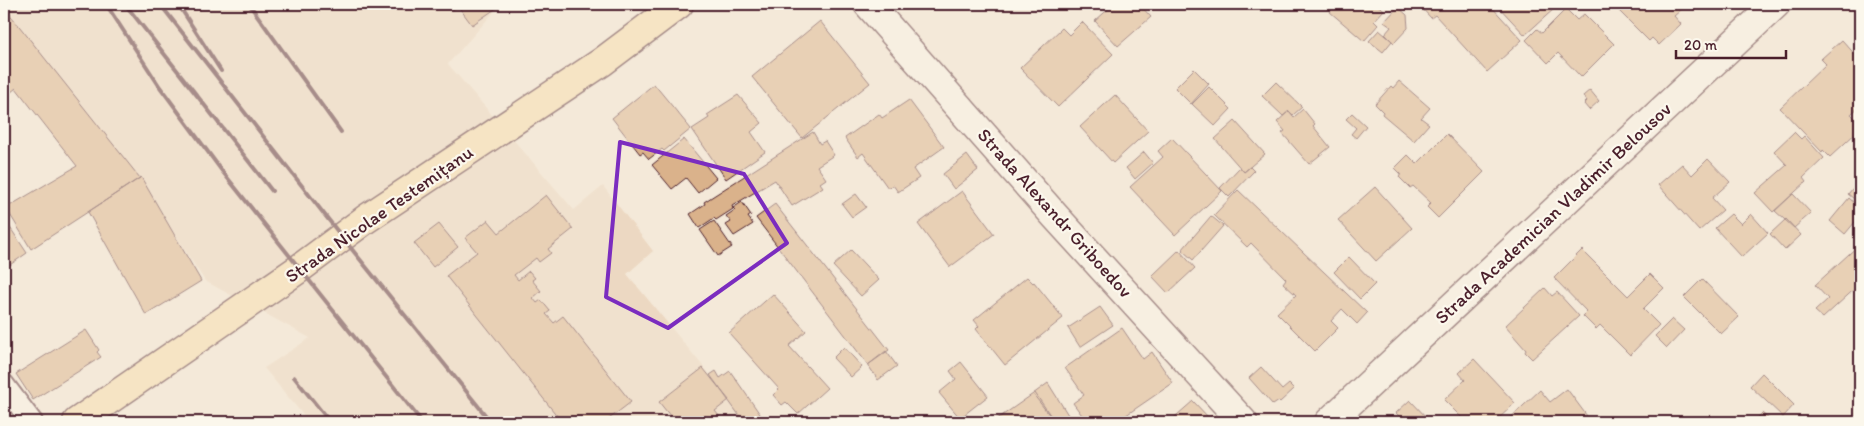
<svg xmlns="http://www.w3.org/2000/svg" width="1864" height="426" font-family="Itim,sans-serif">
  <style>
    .built { fill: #ecd8c2 }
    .building { fill: #dab28b; stroke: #4a1f2b }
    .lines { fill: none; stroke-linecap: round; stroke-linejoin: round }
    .service-casing { stroke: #4a1f2b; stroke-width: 24 }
    .minor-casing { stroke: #4a1f2b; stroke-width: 31 }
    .primary-casing { stroke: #4a1f2b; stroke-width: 31 }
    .service { stroke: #fbf7ec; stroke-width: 20 }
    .minor { stroke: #fbf7ec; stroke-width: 28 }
    .primary { stroke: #f8deab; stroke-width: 28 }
    .rail { stroke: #4a1f2b; stroke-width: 4 }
    .marked { fill: none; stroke: #7b2cbf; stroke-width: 4; stroke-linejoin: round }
    .labels { text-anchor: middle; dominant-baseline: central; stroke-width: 4.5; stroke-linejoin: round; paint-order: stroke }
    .street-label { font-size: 19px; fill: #4a1f2b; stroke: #fbf7ec }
  </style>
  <rect width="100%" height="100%" fill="#f4e9d9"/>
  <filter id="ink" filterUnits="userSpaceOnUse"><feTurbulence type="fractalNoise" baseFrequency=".02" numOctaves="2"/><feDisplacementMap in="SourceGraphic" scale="10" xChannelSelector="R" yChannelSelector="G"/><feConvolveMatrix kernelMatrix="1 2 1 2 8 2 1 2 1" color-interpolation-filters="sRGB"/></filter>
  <g filter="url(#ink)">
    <!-- built -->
    <path class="built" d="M4,4H501L448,64L574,210L603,186L653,251L627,274L749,422H309L264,368L310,338L205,281L135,175L4,13Z"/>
    <!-- building -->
    <path class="building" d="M448,4H495L498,7L472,25L458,6L453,10Z
      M1114,4H1139L1151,17L1118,46L1095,21Z
      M1337,4H1376L1384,10L1374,21L1378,25L1364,41L1330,12Z
      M1418,4H1489L1522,40L1487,72L1435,15L1431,18Z
      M1496,4H1551L1555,8L1525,35Z
      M1612,4H1688L1674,16L1681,24L1659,45L1652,38L1649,41Z
      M4,7L140,178L31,249L6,208L77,166L16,88L4,98Z
      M1398,7L1407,15L1408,28L1394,43L1385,34L1391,27L1384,22Z
      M1566,9L1577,20L1584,14L1614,44L1581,77L1558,53L1548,63L1526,40L1537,29L1542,33Z
      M820,21L870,83L802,138L752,77Z
      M1082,22L1113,54L1058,107L1020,68L1062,28L1069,35Z
      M1379,30L1392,41L1383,52L1369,41Z
      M1842,40L1860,60V106L1851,114L1860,123V129L1830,157L1823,150L1822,152L1780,108L1826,64L1821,59Z
      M1194,69L1209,84L1191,104L1175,88Z
      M1399,81L1430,108L1421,118L1429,124L1414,141L1382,114L1383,112L1375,104L1391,86L1393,88Z
      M1276,82L1302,107L1293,115L1289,111L1283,116L1262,96Z
      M654,84L691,129L664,151L662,149L649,159L643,152L640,154L612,118Z
      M1209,87L1231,109L1215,126L1192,104Z
      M1590,90L1599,101L1589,110L1584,104L1587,101L1583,96Z
      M738,95L762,123L751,132L765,152L726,179L692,129L709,118L707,115Z
      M1115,95L1148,131L1113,163L1080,127Z
      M909,100L944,147L913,169L919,178L898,192L893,185L888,188L863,153L858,157L845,138L879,114L882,118Z
      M1303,109L1315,124L1313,126L1330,147L1309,164L1282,133L1285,131L1277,122L1289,111L1294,117Z
      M1352,113L1366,126L1356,138L1351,134L1356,128L1346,119Z
      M1235,121L1265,154L1244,172L1215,139Z
      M813,132L820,144L825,141L834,155L817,166L826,179L820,183L823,187L792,206L775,180L732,206L733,209L716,220L714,218L699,228L690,214L705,204L704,202Z
      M1794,132L1801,139L1804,136L1824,158L1803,178L1806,182L1773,212L1755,193L1787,165L1774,151Z
      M1447,134L1484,172L1438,218L1427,207L1431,203L1413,186L1410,188L1399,177L1401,174L1395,168L1408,155L1417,164Z
      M1172,138L1222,191L1175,235L1130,187L1163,157L1158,151Z
      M684,139L716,178L698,193L686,178L672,189L652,165Z
      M1144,152L1153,163L1135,179L1126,168Z
      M967,155L978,170L954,189L943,174Z
      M1708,159L1730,182L1712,198L1723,210L1699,231L1658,185L1682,164L1692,175Z
      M1240,167L1244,172L1250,167L1254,171L1229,197L1220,188Z
      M141,177L201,281L146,315L88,212Z
      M1858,182L1860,185V204L1848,194Z
      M1375,187L1412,228L1376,261L1338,220Z
      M1238,190L1367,313L1357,324L1342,309L1331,321L1338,328L1315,351L1277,313L1296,295L1283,283L1286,279L1251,243L1247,247L1214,215Z
      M962,191L994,234L950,267L918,224Z
      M856,194L866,207L852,217L842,204Z
      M1793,194L1811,213L1794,228L1775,211Z
      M546,195L573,229L548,249L551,253L539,262L536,258L514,275L518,280L529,271L535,278L532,280L541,291L533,298L537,303L541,300L550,311L546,314L554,323L563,316L631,402L605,422H562L446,276L477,252L465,238L488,220L499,233Z
      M1849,198L1860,208V216L1845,234L1830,221Z
      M742,202L751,215L748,217L753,224L734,236L726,225L731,222L726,216L735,210L733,208Z
      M775,204L889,350L868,365L756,218Z
      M1731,214L1741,224L1751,214L1768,233L1742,257L1715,228Z
      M1211,216L1223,226L1193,260L1182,250Z
      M1786,219L1801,235L1785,250L1770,234Z
      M5,220L27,253L4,269V221Z
      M714,221L732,247L718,256L700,230Z
      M439,224L458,247L433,267L414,243Z
      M1860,236V284L1823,318L1815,311L1828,299L1815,285L1860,244L1856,240Z
      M851,250L879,280L861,296L833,266Z
      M1179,250L1195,268L1168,293L1152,276Z
      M1582,250L1628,296L1650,274L1664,288L1643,309L1659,325L1630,355L1600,325L1596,329L1583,316L1587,312L1554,278Z
      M1349,257L1375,284L1360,299L1334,272Z
      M1027,277L1033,283L1034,282L1063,318L1005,365L976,329L979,326L974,320Z
      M1702,279L1739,317L1721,334L1684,297Z
      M1545,288L1552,296L1557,292L1579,316L1532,359L1525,352L1526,350L1505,326Z
      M773,294L806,331L789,346L827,388L798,414L786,402L782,405L773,395L779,389L729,333Z
      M1100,307L1113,325L1080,347L1068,328Z
      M1672,319L1684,330L1667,348L1655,336Z
      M1122,328L1143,359L1152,352L1173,383L1116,422H1087L1073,403L1084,395L1065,368Z
      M86,330L99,350L97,352L101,357L33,400L16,374Z
      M844,347L862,367L851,377L833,358Z
      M886,351L897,366L878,380L868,365Z
      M1474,359L1515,403L1495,422H1466L1444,400L1465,380L1459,373Z
      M961,362L988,396L960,418L939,393L956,379L950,371Z
      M1261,367L1282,390L1289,384L1294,389L1280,402L1279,401L1273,405L1249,378Z
      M703,368L729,400L715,411L724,422H675L659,402Z
      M716,371L720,378L730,371L762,417L755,422H744L710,375Z
      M1762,373L1794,405L1783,417L1750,386Z
      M1048,383L1070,418L1064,422H1055L1033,394Z
      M1567,389L1587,416L1580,422H1506L1540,390L1550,402Z
      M1035,393L1055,422H993L1033,394Z
      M1410,400L1429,420L1426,422H1405L1396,413Z
      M1193,401L1209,418L1212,415L1219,422H1169Z
      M1762,413L1772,422H1754Z"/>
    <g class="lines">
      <defs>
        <path id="service" d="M4,385L32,422"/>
        <path id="minor" d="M868,4L1055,216L1243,422
          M1329,422L1776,4"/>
        <path id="primary" d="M77,422L300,268L366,219L602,62L679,4"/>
      </defs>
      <!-- service casing -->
      <use href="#service" class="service-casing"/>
      <!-- minor casing -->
      <use href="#minor" class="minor-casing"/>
      <!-- primary casing -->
      <use href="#primary" class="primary-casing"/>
      <!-- service -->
      <use href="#service" class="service"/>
      <!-- minor -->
      <use href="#minor" class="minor"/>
      <!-- primary -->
      <use href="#primary" class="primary"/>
      <!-- rail -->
      <path class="rail" d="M106,4L160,87L222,171L422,422
        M125,4L272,191
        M160,4L342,237L491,422
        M178,4L221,71
        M249,4L341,132
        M294,377L330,422"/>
    </g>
  </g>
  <!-- marked area -->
  <path d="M0 0H1864V426H0ZM620,142L744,174L787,243L668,328L606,297Z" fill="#f4e9d9" fill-opacity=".55" fill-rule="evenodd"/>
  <path class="marked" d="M620,142L744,174L787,243L668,328L606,297Z"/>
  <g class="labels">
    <!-- street labels -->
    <g class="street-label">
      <text transform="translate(1055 213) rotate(48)">Strada Alexandr Griboedov</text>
      <text transform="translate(1553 213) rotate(-43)">Strada Academician Vladimir Belousov</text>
      <text transform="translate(379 214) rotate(-35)">Strada Nicolae Testemițanu</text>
    </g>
  </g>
  <!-- margin -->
  <rect width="1864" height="426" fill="none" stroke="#fbf7ec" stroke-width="20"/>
  <rect x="10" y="10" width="1844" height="406" fill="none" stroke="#4a1f2b" stroke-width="2" filter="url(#ink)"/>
  <!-- scale -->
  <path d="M1676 50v8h110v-8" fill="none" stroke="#4a1f2b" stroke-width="2.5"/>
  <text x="1684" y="50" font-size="15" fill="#4a1f2b" stroke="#fbf7ec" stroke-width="4" paint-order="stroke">20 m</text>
</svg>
